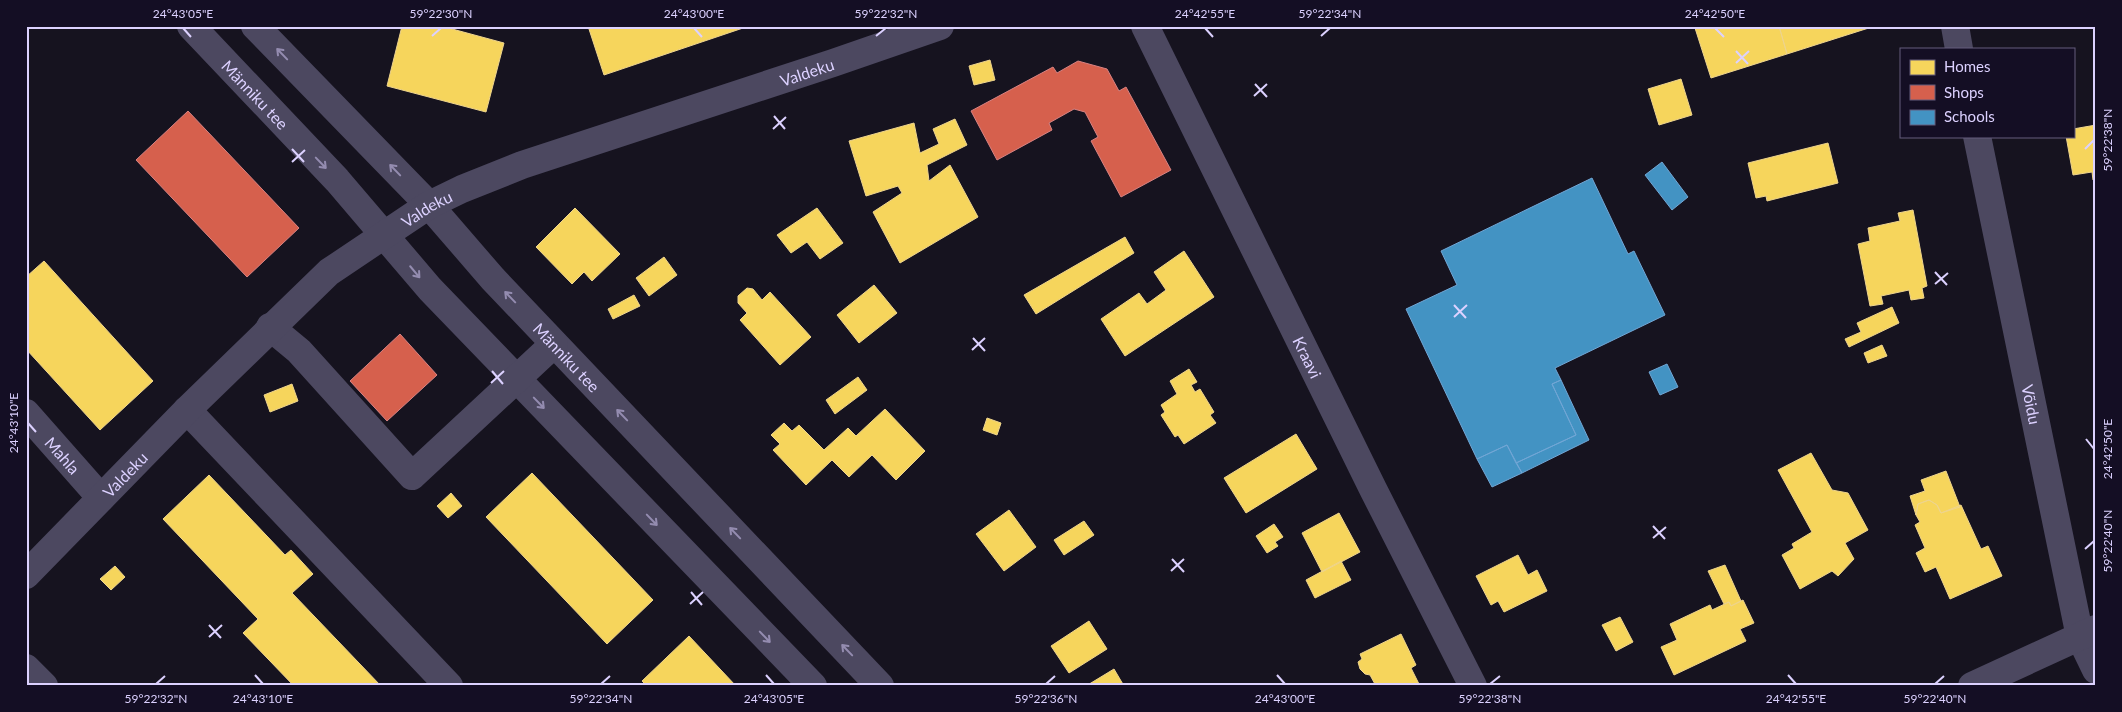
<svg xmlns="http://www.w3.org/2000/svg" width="2122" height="712" font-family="Lato,sans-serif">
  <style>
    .homes { fill: #f6d55c; stroke: #eed48d }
    .shops { fill: #d6604d; stroke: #d88282 }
    .schools { fill: #4393c3; stroke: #71a6d5 }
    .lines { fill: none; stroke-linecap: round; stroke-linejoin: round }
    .minor { stroke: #4c4860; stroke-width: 28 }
    .oneway { stroke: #948cb0 }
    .ticks { fill: none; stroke: #dcd1ff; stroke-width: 2 }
    .labels { text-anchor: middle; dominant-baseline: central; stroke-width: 5; stroke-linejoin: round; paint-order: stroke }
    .street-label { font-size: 16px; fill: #dcd1ff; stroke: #140e24 }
    .neatline { fill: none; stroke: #dcd1ff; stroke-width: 2 }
    .ticks-label { font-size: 12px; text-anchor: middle; fill: #dcd1ff }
  </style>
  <rect width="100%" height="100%" fill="#16131f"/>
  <!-- homes -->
  <path class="homes" d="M402,26H441L504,43L486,112L387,86Z
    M588,26H749L604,75Z
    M1702,26H1779L1787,54L1711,78L1695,28Z
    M1779,26H1875L1787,54Z
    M990,60L995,80L974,85L969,66Z
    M1681,79L1692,115L1659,125L1648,89Z
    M955,119L967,145L927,165L929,181L950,165L978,217L900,263L873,212L902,193L898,186L866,196L849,141L914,123L920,153L939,144L933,129Z
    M2096,125V180H2093L2092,172L2073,175L2066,136H2073V129Z
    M1828,143L1838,183L1767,201L1766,196L1756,198L1748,163Z
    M575,208L620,254L592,281L584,272L572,284L536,247Z
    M817,208L843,243L820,259L807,242L791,253L777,235Z
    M1913,210L1927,286L1922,288L1924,298L1911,300L1909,290L1881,296L1883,304L1870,306L1858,244L1870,241L1868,228L1900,221L1898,213Z
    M1125,237L1134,253L1036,314L1024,295Z
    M1184,251L1214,297L1125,356L1101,319L1139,293L1147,304L1166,290L1154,272Z
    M664,257L677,275L649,296L636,278Z
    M44,261L153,381L100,430L26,349V277Z
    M874,285L897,313L859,343L837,315Z
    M747,288L753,289L762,300L770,292L811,337L780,365L740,320L747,313L738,303V296Z
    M634,295L640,306L613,319L608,309Z
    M1892,307L1899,323L1849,347L1845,339L1861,332L1857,323Z
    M1882,345L1887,356L1868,363L1864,353Z
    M1189,369L1197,382L1191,385L1195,392L1200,389L1214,412L1210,415L1216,423L1184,444L1178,435L1175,437L1161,415L1165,412L1161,405L1177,394L1170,381Z
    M858,377L867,390L835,414L826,400Z
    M292,384L298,401L270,412L264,395Z
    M885,409L925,451L896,480L872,455L849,477L832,460L806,485L773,450L780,444L771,435L784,423L792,431L799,425L824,450L848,428L856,436Z
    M987,418L1001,423L997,435L983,430Z
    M1296,434L1317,469L1246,513L1224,478Z
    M1811,453L1832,490L1848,493L1868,530L1845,543L1854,559L1838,576L1832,571L1800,589L1782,555L1794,548L1792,544L1812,532L1778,470Z
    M1946,471L1960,507L1941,513L1937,505L1929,500L1918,504L1916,515L1910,496L1925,491L1921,480Z
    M532,473L653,600L607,644L486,517Z
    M209,475L285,555L291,550L313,574L292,593L381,686H294L243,633L258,619L163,519Z
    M451,493L462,506L448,518L437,506Z
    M1929,500L1937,505L1941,513L1961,505L1981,549L1988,546L2002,576L1950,599L1936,567L1925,572L1916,553L1925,548L1915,525L1920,522L1916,515L1918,504Z
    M1009,510L1036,547L1004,571L976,534Z
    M1339,513L1360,552L1322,572L1302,533Z
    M1084,521L1094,535L1064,555L1054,540Z
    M1274,524L1283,537L1275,542L1278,546L1267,553L1256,536Z
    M1518,555L1528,575L1537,570L1547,591L1504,612L1498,601L1491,605L1476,576Z
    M1341,561L1351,580L1315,598L1306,580Z
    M1725,565L1741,601L1731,606L1729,602L1724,604L1708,571Z
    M115,566L125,577L111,590L100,579Z
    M1743,600L1754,623L1740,629L1746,641L1674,675L1661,647L1677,640L1670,624L1710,605L1712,610L1729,602L1731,606Z
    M1620,617L1633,642L1616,651L1602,625Z
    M1089,621L1107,649L1069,673L1051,646Z
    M1401,634L1416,665L1411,668L1420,686H1376L1370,675L1365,674L1360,669L1358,662L1362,659L1360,654Z
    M689,636L736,686H647L642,681Z
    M1114,669L1124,686H1086Z"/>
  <!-- shops -->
  <path class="shops" d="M1078,61L1107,69L1119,91L1126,87L1171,170L1121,197L1091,141L1098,137L1085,112L1074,109L1049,123L1052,130L997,160L971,111L1053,67L1057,73Z
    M188,111L299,228L247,277L136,160Z
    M400,334L437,375L387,421L350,381Z"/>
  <!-- schools -->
  <path class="schools" d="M1662,162L1688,197L1672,210L1645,175Z
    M1592,178L1628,254L1634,251L1665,315L1555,368L1561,380L1552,384L1576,435L1516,463L1507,445L1477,459L1406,309L1457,285L1441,251Z
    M1667,364L1678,387L1660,395L1649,372Z
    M1561,380L1589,440L1522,473L1516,463L1576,435L1552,384Z
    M1507,445L1522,473L1492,487L1477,459Z"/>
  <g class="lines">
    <!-- minor -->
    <g class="minor">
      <path id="s1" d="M191,26L337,180L430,289L813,686"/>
      <path id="s2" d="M255,26L429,205L493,279L880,686"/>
      <path id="s3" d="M1145,26L1373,489L1473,686"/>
      <path d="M1955,26L1959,49"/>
      <path id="s4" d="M1977,136L2080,637L2096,670"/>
      <path d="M270,327L299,351L412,476L554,344"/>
      <path d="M187,410L449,686"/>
      <path id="s5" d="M26,413L101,498"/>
      <path id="s6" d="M26,575L187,410L329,272L429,205L462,189L522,165L833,63L940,26"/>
      <path d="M26,668L44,686"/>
      <path d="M1972,686L2096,629"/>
    </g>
  </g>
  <!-- one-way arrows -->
  <defs><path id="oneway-shaft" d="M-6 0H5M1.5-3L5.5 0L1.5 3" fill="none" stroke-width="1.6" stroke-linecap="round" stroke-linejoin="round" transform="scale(1.25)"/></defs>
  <g class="oneway">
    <use href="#oneway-shaft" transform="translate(282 54) rotate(-134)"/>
    <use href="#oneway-shaft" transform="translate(321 163) rotate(46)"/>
    <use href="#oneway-shaft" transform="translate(395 170) rotate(-134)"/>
    <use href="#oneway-shaft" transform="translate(415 272) rotate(50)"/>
    <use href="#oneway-shaft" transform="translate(510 297) rotate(-134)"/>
    <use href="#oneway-shaft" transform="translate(539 403) rotate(46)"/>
    <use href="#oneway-shaft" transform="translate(622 415) rotate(-134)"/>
    <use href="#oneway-shaft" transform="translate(652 520) rotate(46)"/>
    <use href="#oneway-shaft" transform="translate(735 533) rotate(-134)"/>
    <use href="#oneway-shaft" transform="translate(765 637) rotate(46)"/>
    <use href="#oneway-shaft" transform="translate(847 650) rotate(-134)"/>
  </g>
  <!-- ticks -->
  <path class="ticks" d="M183,28L191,37M694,28L702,37M1205,28L1213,37M1715,28L1724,37M432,36L441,28M876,36L886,28M1321,36L1330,28M1736,51L1748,64M1736,63L1749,51M1255,84L1267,97M1254,96L1267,84M774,116L785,129M773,129L786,117M292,149L304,162M2085,149L2094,140M292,162L305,150M1935,272L1947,285M1935,284L1948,273M1454,305L1466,318M1454,317L1467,305M973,338L985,351M972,350L985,338M492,371L503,384M491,383L504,371M28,423L36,432M2086,439L2094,449M1653,526L1665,539M1653,538L1666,527M2085,549L2094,541M1172,559L1184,572M1171,571L1184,559M691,592L702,605M690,604L703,592M209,625L221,638M209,637L222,625M255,675L263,684M766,675L774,684M1277,675L1285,684M1788,675L1796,684M156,684L165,676M601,684L610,676M1046,684L1055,676M1490,684L1500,676M1935,684L1944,676"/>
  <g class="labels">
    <!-- street labels -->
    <g class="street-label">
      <text stroke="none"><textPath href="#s6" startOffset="950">Valdeku</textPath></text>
      <text stroke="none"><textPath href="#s1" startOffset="94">Männiku tee</textPath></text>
      <text stroke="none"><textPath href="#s6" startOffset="545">Valdeku</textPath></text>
      <text stroke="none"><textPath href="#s2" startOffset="455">Männiku tee</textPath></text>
      <text stroke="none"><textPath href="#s3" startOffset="369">Kraavi</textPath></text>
      <text stroke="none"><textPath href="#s4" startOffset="274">Võidu</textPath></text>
      <text stroke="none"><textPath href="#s5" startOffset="56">Mahla</textPath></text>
      <text stroke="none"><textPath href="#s6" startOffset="141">Valdeku</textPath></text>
    </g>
  </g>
  <!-- border -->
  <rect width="2122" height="712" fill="none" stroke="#140e24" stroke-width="55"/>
  <!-- legend -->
  <rect x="1900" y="48" width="175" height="90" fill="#140e24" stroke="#645c7c"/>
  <rect x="1910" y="60" width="25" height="15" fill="#f6d55c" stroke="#645c7c"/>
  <text x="1944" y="72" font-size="15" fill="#dcd1ff">Homes</text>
  <rect x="1910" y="85" width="25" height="15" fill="#d6604d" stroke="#645c7c"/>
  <text x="1944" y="98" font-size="15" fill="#dcd1ff">Shops</text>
  <rect x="1910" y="110" width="25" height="15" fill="#4393c3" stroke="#645c7c"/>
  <text x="1944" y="122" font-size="15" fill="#dcd1ff">Schools</text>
  <rect x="28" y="28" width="2066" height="656" class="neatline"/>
  <g class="ticks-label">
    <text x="183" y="18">24°43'05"E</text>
    <text x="441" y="18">59°22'30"N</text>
    <text x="694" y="18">24°43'00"E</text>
    <text x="886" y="18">59°22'32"N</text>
    <text x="1205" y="18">24°42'55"E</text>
    <text x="1330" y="18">59°22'34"N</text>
    <text x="1715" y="18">24°42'50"E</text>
    <text transform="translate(2108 140) rotate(-90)" y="4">59°22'38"N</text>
    <text transform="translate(14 423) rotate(-90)" y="4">24°43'10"E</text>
    <text transform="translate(2108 449) rotate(-90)" y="4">24°42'50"E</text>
    <text transform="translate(2108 541) rotate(-90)" y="4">59°22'40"N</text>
    <text x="156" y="703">59°22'32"N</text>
    <text x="263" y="703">24°43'10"E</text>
    <text x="601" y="703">59°22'34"N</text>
    <text x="774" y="703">24°43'05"E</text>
    <text x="1046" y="703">59°22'36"N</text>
    <text x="1285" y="703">24°43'00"E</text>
    <text x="1490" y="703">59°22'38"N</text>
    <text x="1796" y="703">24°42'55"E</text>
    <text x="1935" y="703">59°22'40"N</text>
  </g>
</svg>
